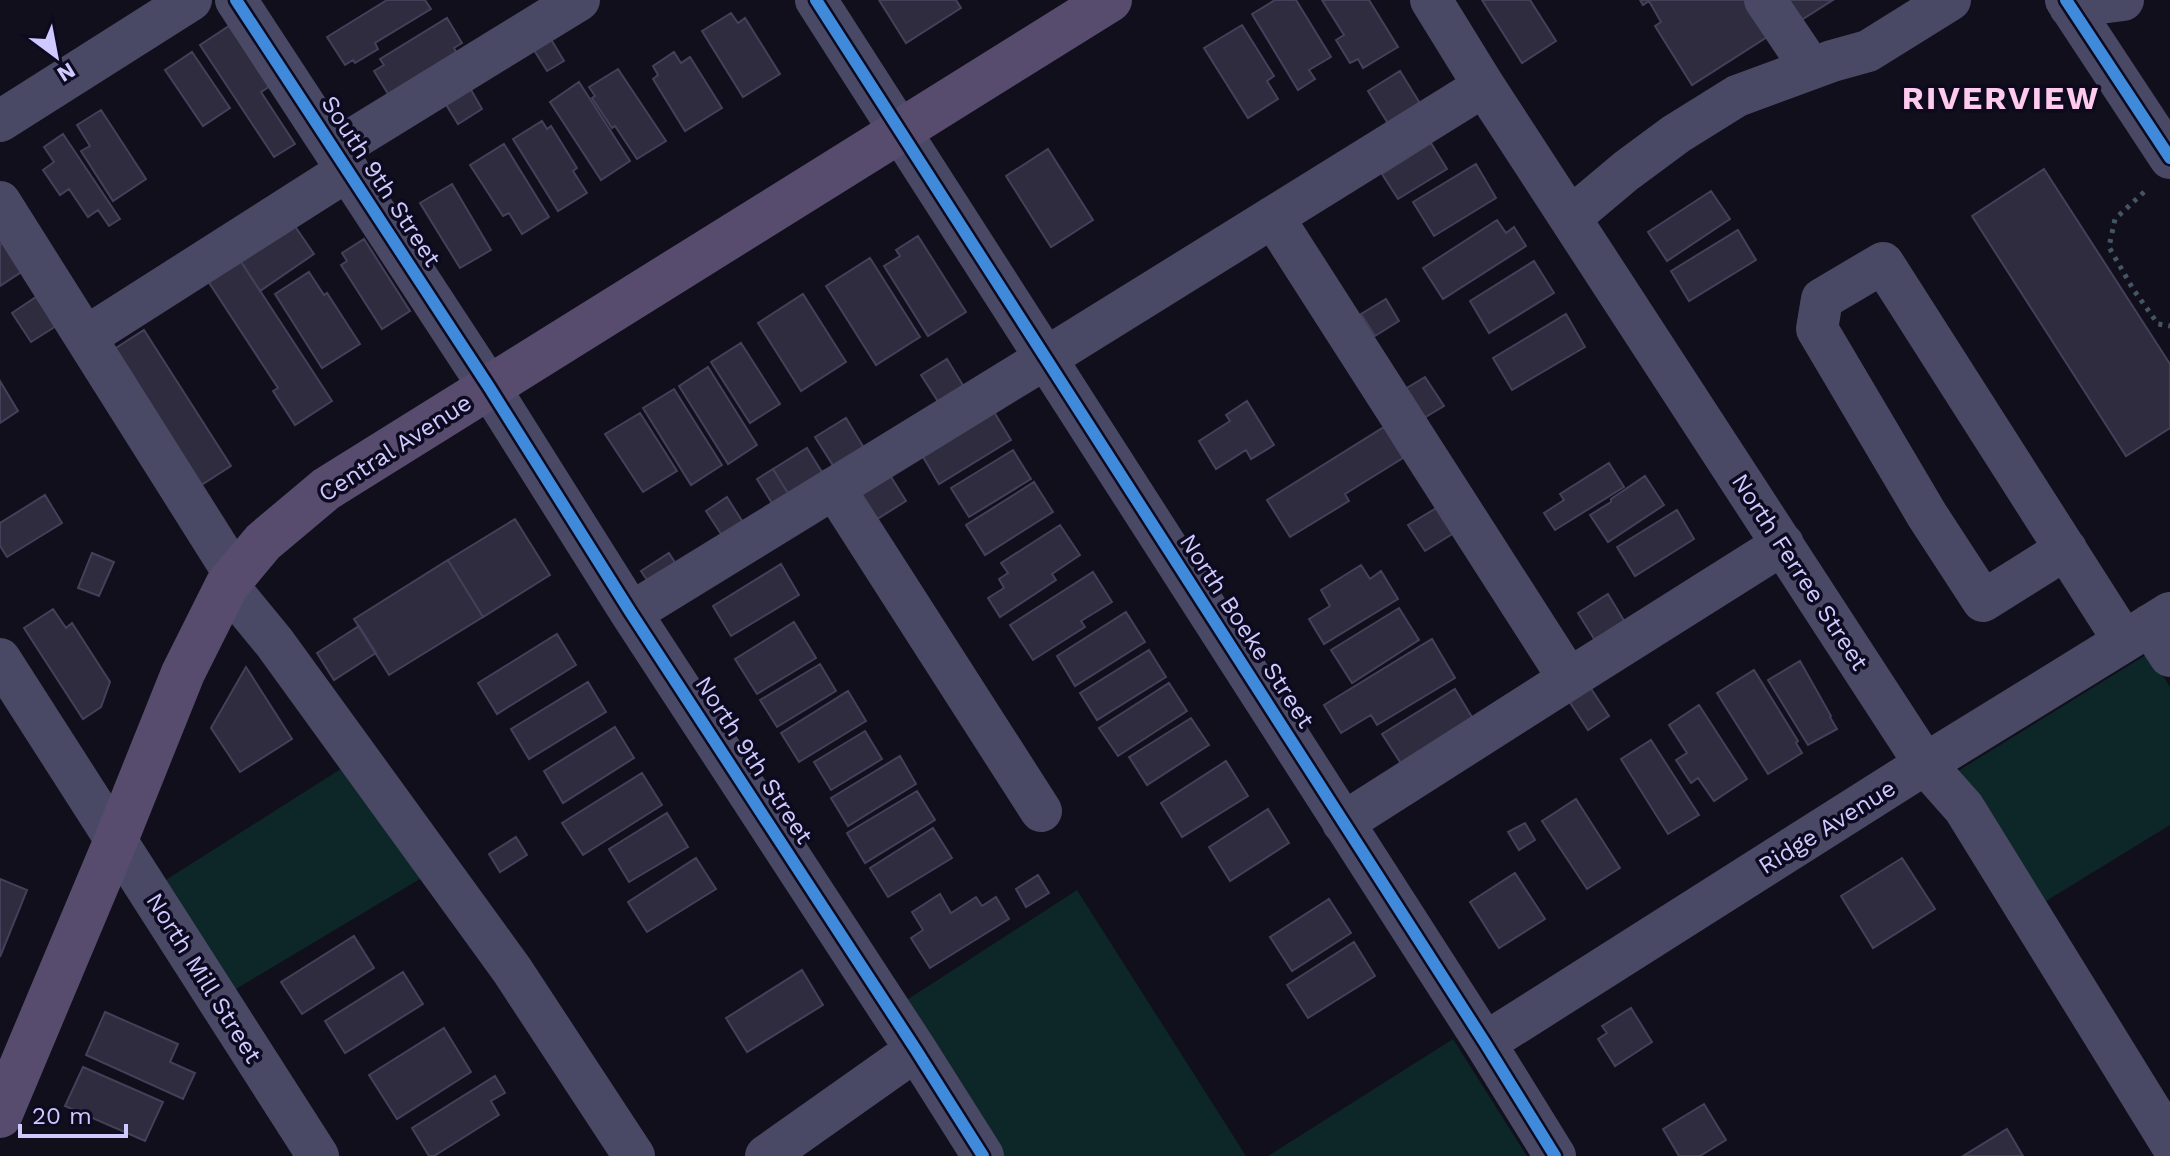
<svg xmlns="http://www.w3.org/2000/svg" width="2170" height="1156" font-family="'Work Sans',sans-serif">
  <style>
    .green { fill: #0d2627 }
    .building { fill: #2e2c3e; stroke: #44405a; stroke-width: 2 }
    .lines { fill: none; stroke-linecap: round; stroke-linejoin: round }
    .path { stroke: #445665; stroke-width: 5; stroke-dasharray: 4 6; stroke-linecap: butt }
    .minor { stroke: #4a4965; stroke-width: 42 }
    .major { stroke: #574c6e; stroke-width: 44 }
    .cycleway-casing { stroke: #0d0a20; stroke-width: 17 }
    .cycleway { stroke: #408adc; stroke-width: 12 }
    .labels { text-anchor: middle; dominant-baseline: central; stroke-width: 7; stroke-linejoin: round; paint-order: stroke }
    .street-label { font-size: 24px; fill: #cec9ff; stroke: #0d0a20 }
    .district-label { font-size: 32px; font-weight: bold; letter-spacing: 2px; fill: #ffcbed; stroke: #0d0a20 }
  </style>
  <rect width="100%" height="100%" fill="#100f1b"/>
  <!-- green -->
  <path class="green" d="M2149,653L2170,687V825L2046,901L1958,771Z
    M347,765L425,876L231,992L161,883Z
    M1077,890L1246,1156H995L899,1005Z
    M1453,1039L1527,1156H1268Z"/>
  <!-- building -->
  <path class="building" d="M387,0H425L431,9L375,43L378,49L355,63L353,60L345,65L327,37Z
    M879,0H956L961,8L906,43Z
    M1275,0H1296L1331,57L1309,70L1315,79L1298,90L1252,14Z
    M1322,0H1369L1398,47L1363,68L1358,59L1350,63L1336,40L1344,35Z
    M1482,0H1530L1556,41L1522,63Z
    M1640,0H1755L1775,32L1692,85L1655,26L1661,22L1649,1L1643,5Z
    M1775,0H1833L1792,26Z
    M731,13L738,23L745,18L780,74L743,97L702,31Z
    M447,18L462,43L454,48L458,55L390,97L374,71L384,65L380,59Z
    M232,24L272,85L261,92L295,144L274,157L200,45Z
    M1242,25L1274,76L1267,81L1278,99L1248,118L1204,48Z
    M546,31L564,61L547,71L529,42Z
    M192,52L230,108L203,126L165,70Z
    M674,52L681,63L690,57L722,108L685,131L653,79L658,75L653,66Z
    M618,69L666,141L637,159L615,126L612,128L592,98L595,96L589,87Z
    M1400,71L1421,105L1389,125L1368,91Z
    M579,82L630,161L601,180L550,102Z
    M467,83L482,109L458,124L442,98Z
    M101,110L146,179L113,201L81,151L90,146L77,125Z
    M542,121L547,129L551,126L577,168L573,171L587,193L558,211L513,139Z
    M63,134L120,219L109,226L98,210L88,217L69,189L60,195L43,170L54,162L44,147Z
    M1431,143L1447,169L1398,199L1382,174Z
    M504,144L549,217L522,234L509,213L503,216L470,165Z
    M1048,149L1093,220L1051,247L1006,176Z
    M1476,164L1496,198L1434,236L1413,202Z
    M2044,169L2170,364V428L2126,456L1972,216Z
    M452,184L491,250L460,268L420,203Z
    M1711,191L1730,219L1667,261L1648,232Z
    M1497,220L1506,233L1514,227L1526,246L1443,299L1423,268Z
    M292,222L314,254L260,291L238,257Z
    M1738,230L1756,260L1689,301L1671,271Z
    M918,236L966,312L928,336L884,266L900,256L896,250Z
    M7,239L26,269L0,286V244Z
    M364,239L410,311L382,329L341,265L347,261L342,253Z
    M238,257L332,401L295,425L273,391L278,388L206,278Z
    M870,258L920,337L876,365L826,286Z
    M1534,261L1554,293L1489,333L1470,301Z
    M309,272L324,295L327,293L360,344L322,368L275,294Z
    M45,291L64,321L31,342L12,313Z
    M803,294L846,362L801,391L758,323Z
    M1386,299L1399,321L1375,336L1361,314Z
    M1566,314L1585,347L1512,390L1493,358Z
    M144,330L231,466L195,489L108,353Z
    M741,343L780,404L750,423L711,362Z
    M947,359L964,387L939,403L921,375Z
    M708,367L757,445L728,464L679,386Z
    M1425,377L1444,406L1424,418L1405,389Z
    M0,381L18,411L0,423Z
    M674,389L722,465L691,485L643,408Z
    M1247,401L1274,445L1251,459L1246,450L1216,469L1199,441L1230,421L1226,415Z
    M991,407L1011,440L939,484L919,450Z
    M640,413L677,471L643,492L605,434Z
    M846,418L864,448L834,467L815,437Z
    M1384,427L1403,458L1345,494L1349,501L1290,537L1267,500Z
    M807,448L825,477L791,498L773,469Z
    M1013,450L1031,479L969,517L951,488Z
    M1609,463L1624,487L1555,530L1544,513L1564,500L1560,494Z
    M773,469L791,498L775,508L757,479Z
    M888,472L906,501L874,521L856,492Z
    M1645,476L1664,505L1608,542L1590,515L1611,502V499Z
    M1034,482L1053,512L985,555L966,525Z
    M45,495L62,523L7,557L0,546V523Z
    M727,497L744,524L723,537L706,511Z
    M1438,507L1454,533L1425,551L1408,525Z
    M1677,510L1694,539L1635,576L1617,547Z
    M515,519L550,575L483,617L448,560Z
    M1060,525L1080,555L1052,574L1056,580L1000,617L988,598L1004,588L999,579L1008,573L1001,563Z
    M92,553L114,562L99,596L78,588Z
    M669,553L681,572L653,589L641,571Z
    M448,560L483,617L389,675L354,619Z
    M781,564L799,595L731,636L713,606Z
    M1361,565L1370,579L1381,571L1398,599L1324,644L1309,619L1330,606L1321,590Z
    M1093,572L1112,602L1081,621L1085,627L1033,660L1010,625Z
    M1608,594L1626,624L1596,642L1578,613Z
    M1399,608L1419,640L1352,683L1331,650Z
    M53,609L66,628L72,623L110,682L101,707L83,719L24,628Z
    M1126,612L1145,642L1075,686L1057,656Z
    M794,622L816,658L757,694L735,659Z
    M359,626L376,653L334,680L317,653Z
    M557,634L576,665L497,714L478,683Z
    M1432,639L1455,678L1377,725L1371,715L1341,733L1324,705Z
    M1149,650L1166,677L1097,720L1080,693Z
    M1800,661L1831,716L1830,717L1837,729L1808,745L1768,680Z
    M820,664L836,691L777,727L760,700Z
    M246,667L292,739L240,772L211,728Z
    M1754,670L1798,741L1796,743L1802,753L1768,774L1717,693Z
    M588,682L606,712L529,759L511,729Z
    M1169,683L1187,711L1118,756L1099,728Z
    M1590,687L1609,716L1588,730L1569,701Z
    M1455,689L1478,727L1402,765L1382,734Z
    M848,691L866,721L799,762L781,733Z
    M1699,705L1747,779L1714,801L1698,778L1691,783L1676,760L1687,753L1669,725Z
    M1191,718L1209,745L1147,785L1129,757Z
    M615,727L634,758L563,803L544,771Z
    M865,731L882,759L831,790L814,762Z
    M1651,740L1699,815L1668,834L1621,759Z
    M900,756L916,784L848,826L831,798Z
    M1226,761L1248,796L1182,837L1161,803Z
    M642,773L662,805L583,855L562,823Z
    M917,791L935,820L865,863L847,833Z
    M1576,799L1620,868L1587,889L1542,821Z
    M1268,809L1289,843L1230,881L1209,847Z
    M667,813L688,847L629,882L609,849Z
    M1525,823L1535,840L1519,850L1508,832Z
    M933,828L952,858L888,897L870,868Z
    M516,837L527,855L500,872L489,854Z
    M696,858L716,889L647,932L628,902Z
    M1902,858L1935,909L1873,948L1841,896Z
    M1515,873L1545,919L1499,948L1470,902Z
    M1038,875L1049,893L1026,907L1016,889Z
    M0,879L27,890L0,957Z
    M940,894L951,913L976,897L982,906L996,897L1009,919L930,968L911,938L923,930L912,912Z
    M1329,899L1351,933L1292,971L1270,937Z
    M354,936L374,968L302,1014L281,982Z
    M1354,942L1375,976L1308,1018L1287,985Z
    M802,970L823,1005L747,1052L726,1018Z
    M403,972L423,1004L345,1053L325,1021Z
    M1631,1008L1652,1042L1615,1066L1598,1039L1607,1033L1602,1026Z
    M105,1012L178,1044L170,1062L195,1073L183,1099L86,1055Z
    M444,1028L471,1072L397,1119L369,1075Z
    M83,1067L163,1102L145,1141L65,1106Z
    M495,1076L505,1093L491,1101L499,1115L434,1156H429L412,1128Z
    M1704,1104L1726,1140L1700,1156H1679L1663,1129Z
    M2007,1129L2023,1156H1963Z"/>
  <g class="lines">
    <!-- path -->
    <path class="path" d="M2144,192L2115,219L2109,247L2133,289L2158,324L2170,326"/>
    <!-- minor -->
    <path class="minor" d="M236,0L489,387L631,613L916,1050L983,1156
      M816,0L1485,1043L1555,1156
      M1431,0L1484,86L1925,764L1964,808L2170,1142
      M1765,0L1811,68
      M2066,0L2170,158
      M2070,7L2123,0
      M0,121L191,0
      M335,150L579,0
      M0,202L235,575
      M1273,217L1569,679L1783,544
      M1570,218L1626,171L1676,134L1737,96L1832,61L1868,51L1950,0
      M86,337L348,170
      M834,488L1041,811
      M2066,549L1983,601L1927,515L1817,329L1822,299L1883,263L2124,641
      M227,585L274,642L512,970L634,1156
      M631,613L1046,358L1484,86
      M2150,625L2170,656
      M0,659L318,1156
      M1343,823L1569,679
      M1485,1043L1925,764L2170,613
      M766,1156L916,1050"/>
    <!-- major -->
    <path class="major" d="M0,1116L116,840L183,673L227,585L263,542L326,489L1110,0"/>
    <defs>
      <path id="cycleway" d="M236,0L489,387L631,613L916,1050L983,1156
        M816,0L1485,1043L1555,1156
        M2066,0L2170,158"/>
    </defs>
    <!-- cycleway casing -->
    <use href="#cycleway" class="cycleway-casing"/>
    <!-- cycleway -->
    <use href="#cycleway" class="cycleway"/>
  </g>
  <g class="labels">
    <!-- street labels -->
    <g class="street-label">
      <text transform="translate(381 181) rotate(57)">South 9th Street</text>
      <text transform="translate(395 448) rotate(-33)">Central Avenue</text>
      <text transform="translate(1800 572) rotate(57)">North Ferree Street</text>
      <text transform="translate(1247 631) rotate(57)">North Boeke Street</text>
      <text transform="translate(754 760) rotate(57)">North 9th Street</text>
      <text transform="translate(1827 827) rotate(-32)">Ridge Avenue</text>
      <text transform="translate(204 978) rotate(58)">North Mill Street</text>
    </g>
    <!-- district labels -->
    <g class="district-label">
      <text x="2001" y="98">RIVERVIEW</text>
    </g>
  </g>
  <!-- north arrow -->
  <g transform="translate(56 56) rotate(148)" stroke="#0d0a20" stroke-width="6" paint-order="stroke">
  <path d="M0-6L14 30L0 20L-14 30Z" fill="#cec9ff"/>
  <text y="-12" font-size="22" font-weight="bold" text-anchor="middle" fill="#cec9ff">N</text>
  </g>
  <!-- scale -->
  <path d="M20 1124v12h106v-12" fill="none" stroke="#cec9ff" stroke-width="4"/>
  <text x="32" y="1124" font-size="24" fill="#cec9ff" stroke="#0d0a20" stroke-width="6" paint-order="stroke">20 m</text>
</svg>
